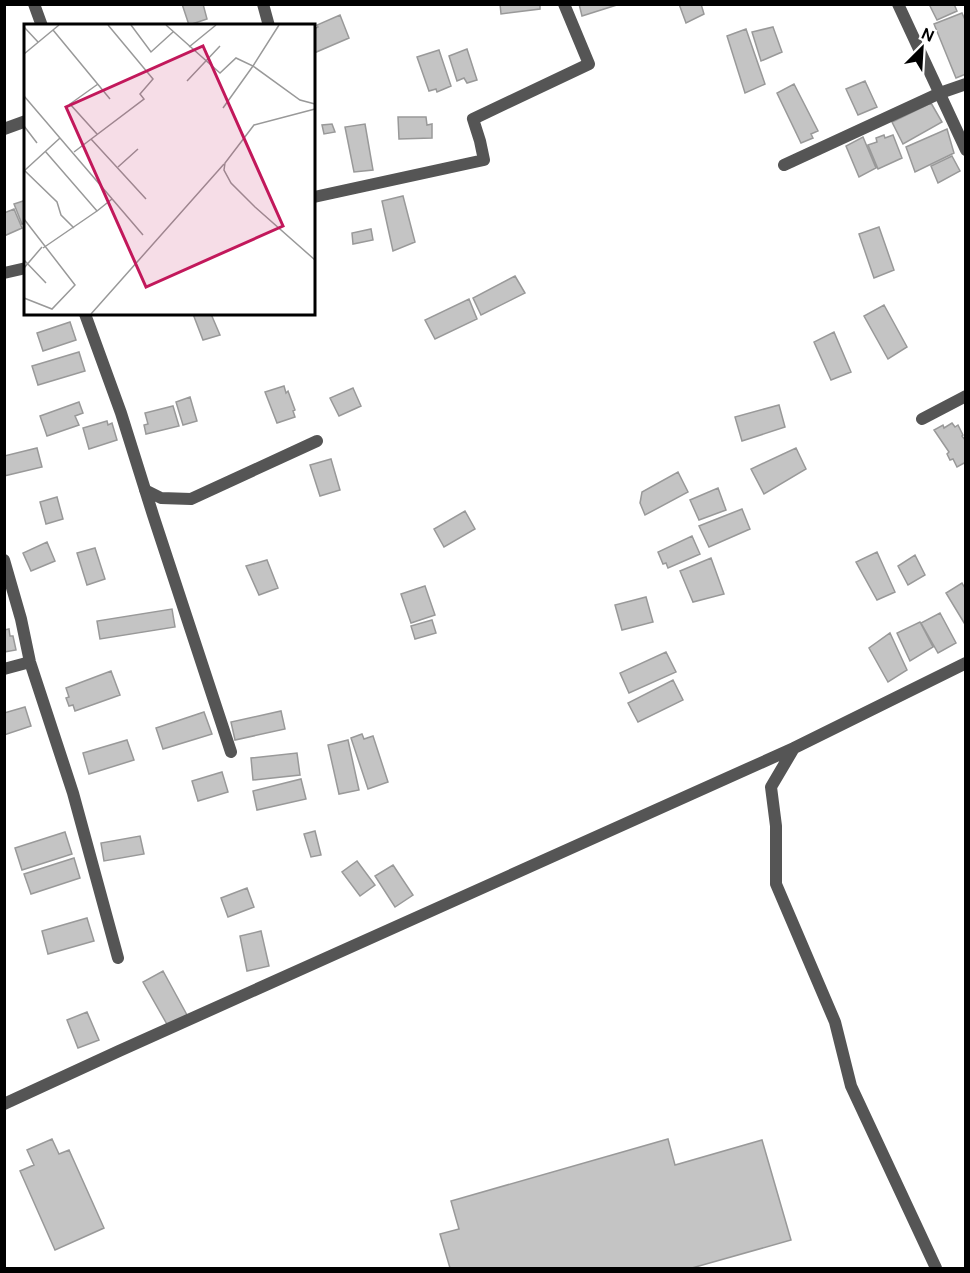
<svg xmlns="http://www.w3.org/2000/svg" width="970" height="1273" font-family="'DM Sans',sans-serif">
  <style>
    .building { fill: #c4c4c4; stroke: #999; stroke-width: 1.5 }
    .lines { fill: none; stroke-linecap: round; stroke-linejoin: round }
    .minor { stroke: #555; stroke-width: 12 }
    .inset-road { fill: none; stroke: #999; stroke-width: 1.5 }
    .view { fill: #c2185b; fill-opacity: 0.15; stroke: #c2185b; stroke-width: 3 }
    .inset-edge { fill: none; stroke: #000; stroke-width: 3 }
  </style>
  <rect width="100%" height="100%" fill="#fff"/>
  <!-- building -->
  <path class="building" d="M182,4H203L207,19L189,25Z
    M500,4H540V9L501,14Z
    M579,4H620L582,16Z
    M679,4H701L704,14L686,23Z
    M929,4H954L957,11L937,20Z
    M962,13L966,22V74L956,78L934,24Z
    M340,15L349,38L314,53V29L318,27L317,25Z
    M773,27L782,52L761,61L752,32Z
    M746,29L765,84L745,93L727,36Z
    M467,49L477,80L467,83L464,78L457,81L449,56Z
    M439,50L451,86L437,92L436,89L429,91L417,57Z
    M865,81L877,107L858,115L846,89Z
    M794,84L818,131L811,134L813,138L801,143L777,93Z
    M931,103L942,122L903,144L892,122Z
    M398,117H426L427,125L432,124V138L399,139Z
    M332,124L335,132L324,134L322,125Z
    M365,124L373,170L354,172L345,127Z
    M947,129L954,153L915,172L906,147Z
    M884,135L885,138L893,135L902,158L878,169L868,145L877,142L876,138Z
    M863,137L876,168L859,177L846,146Z
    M952,156L960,171L938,183L931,166Z
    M403,196L415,242L393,251L382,201Z
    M26,200V223L22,224L14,204Z
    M14,209L22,228L4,236V213Z
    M879,227L894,270L874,278L859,234Z
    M371,229L373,240L353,244L352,233Z
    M515,276L525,293L481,315L473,298Z
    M469,299L477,319L435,339L425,320Z
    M884,305L907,347L888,359L864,316Z
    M193,314H211L220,335L203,340Z
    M70,322L76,340L43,351L37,333Z
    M834,332L851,372L831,380L814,342Z
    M79,352L85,371L38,385L32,366Z
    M284,386L286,393L288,391L295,410L293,411L295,417L277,423L265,392Z
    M353,388L361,406L339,416L330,398Z
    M190,397L197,421L183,425L176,402Z
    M79,402L83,413L75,416L79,425L47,436L40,416Z
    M779,405L785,427L742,441L735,417Z
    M173,406L179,426L146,434L144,425L148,424L145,413Z
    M107,421L108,425L112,423L117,440L89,449L83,428Z
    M952,423L955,427L958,425L963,435L962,436L966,441V462L957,467L953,459L950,460L947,454L949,452L934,430L943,425L944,428Z
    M37,448L42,467L4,476V456Z
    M796,448L806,469L764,494L751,469Z
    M331,459L340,490L320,496L310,465Z
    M678,472L688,492L645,515L640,503L642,492Z
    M718,488L726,510L699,520L690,500Z
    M57,497L63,519L46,524L40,502Z
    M742,509L750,529L709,547L699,526Z
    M465,511L475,529L444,547L434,529Z
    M692,536L700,554L668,568L666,563L663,564L658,552Z
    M47,542L55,561L31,571L23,553Z
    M95,548L105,579L87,585L77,553Z
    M877,552L895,592L877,600L856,562Z
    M915,555L925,575L908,585L898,566Z
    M711,558L724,594L693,602L680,571Z
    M267,560L278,588L259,595L246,566Z
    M962,583L966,590V626L946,593Z
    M425,586L435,615L411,623L401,594Z
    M646,597L653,622L622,630L615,605Z
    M172,609L175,627L100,639L97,621Z
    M940,613L956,643L938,653L921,623Z
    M432,620L436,633L415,639L411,626Z
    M920,622L933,647L910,661L897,633Z
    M9,629L10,636H13L16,650L4,652V630Z
    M890,633L907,670L888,682L869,648Z
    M666,652L676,672L629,693L620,673Z
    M111,671L120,695L75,711L73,705L69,706L66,698L69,697L66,688Z
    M673,680L683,700L638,722L628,703Z
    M25,707L31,726L4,735V713Z
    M281,711L285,729L235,740L231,722Z
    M204,712L212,734L163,749L156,728Z
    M362,734L364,739L373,736L388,782L368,789L351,738Z
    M127,740L134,760L89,774L83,753Z
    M348,740L359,790L339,794L328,745Z
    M297,753L300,775L253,780L251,758Z
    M222,772L228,792L198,801L192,781Z
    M301,779L306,799L257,810L253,791Z
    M315,831L321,855L311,857L304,834Z
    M65,832L72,854L22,870L15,848Z
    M140,836L144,854L104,861L101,843Z
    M74,858L80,878L31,894L24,874Z
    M357,861L375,885L360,896L342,872Z
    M393,865L413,895L395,907L375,876Z
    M247,888L254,907L228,917L221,898Z
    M87,918L94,941L48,954L42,931Z
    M261,931L269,966L247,971L240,936Z
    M163,971L187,1015L168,1026L143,982Z
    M87,1012L99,1040L78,1048L67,1020Z
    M52,1139L59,1154L69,1150L104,1228L55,1250L20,1171L34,1165L27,1150Z
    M668,1139L675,1165L762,1140L791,1240L692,1268H450L440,1234L459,1229L451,1201Z"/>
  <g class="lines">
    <!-- minor -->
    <path class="minor" d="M34,4L42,26
      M263,4L269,26
      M898,4L966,150
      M4,129L26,121
      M784,165L940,93L966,84
      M314,197L484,160L480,141L473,119L589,64L564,4
      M4,273L26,268
      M85,314L121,413L153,515L231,752
      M922,419L966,396
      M145,490L161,498L191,499L317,441
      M4,560L21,619L30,662L73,793L118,958
      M4,669L30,662
      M4,1104L119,1051L794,748
      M936,1268L851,1086L835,1022L776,884V826L771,787L794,748L966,663"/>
  </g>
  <!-- overview -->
  <g transform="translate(24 24)">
    <rect width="291" height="291" fill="#fff"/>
    <path class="inset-road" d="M107,1L127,28L149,8M142,1L196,49L212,34L229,42L199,84M255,1L229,42L276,76L291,80M0,3L14,18M29,6L86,75M165,23L192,1M0,30L35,1M163,57L196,22M0,72L119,211M291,85L230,101L201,139L200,146L207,159L231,183L291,236M0,102L13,119M73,110L46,80L74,60M67,115L122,175M21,127L73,187L88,175M50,128L120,75L116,70L129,55L84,1M94,143L114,125M0,146L33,178L37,191L50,204M0,147L36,114M0,195L51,261L28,285L0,274M19,224L73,187M0,236L22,259M0,244L18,223M67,290L200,140"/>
    <path class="view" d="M179,22L259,202L122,263L42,83Z"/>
    <rect width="291" height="291" class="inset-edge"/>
  </g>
  <!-- border -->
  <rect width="970" height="1273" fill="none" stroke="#000000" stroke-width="12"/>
  <!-- north arrow -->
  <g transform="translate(922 48) rotate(24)" stroke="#ffffff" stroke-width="4.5" paint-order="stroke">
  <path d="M0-4.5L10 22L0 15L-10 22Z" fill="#000000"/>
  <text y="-9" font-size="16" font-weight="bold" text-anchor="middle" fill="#000000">N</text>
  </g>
</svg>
